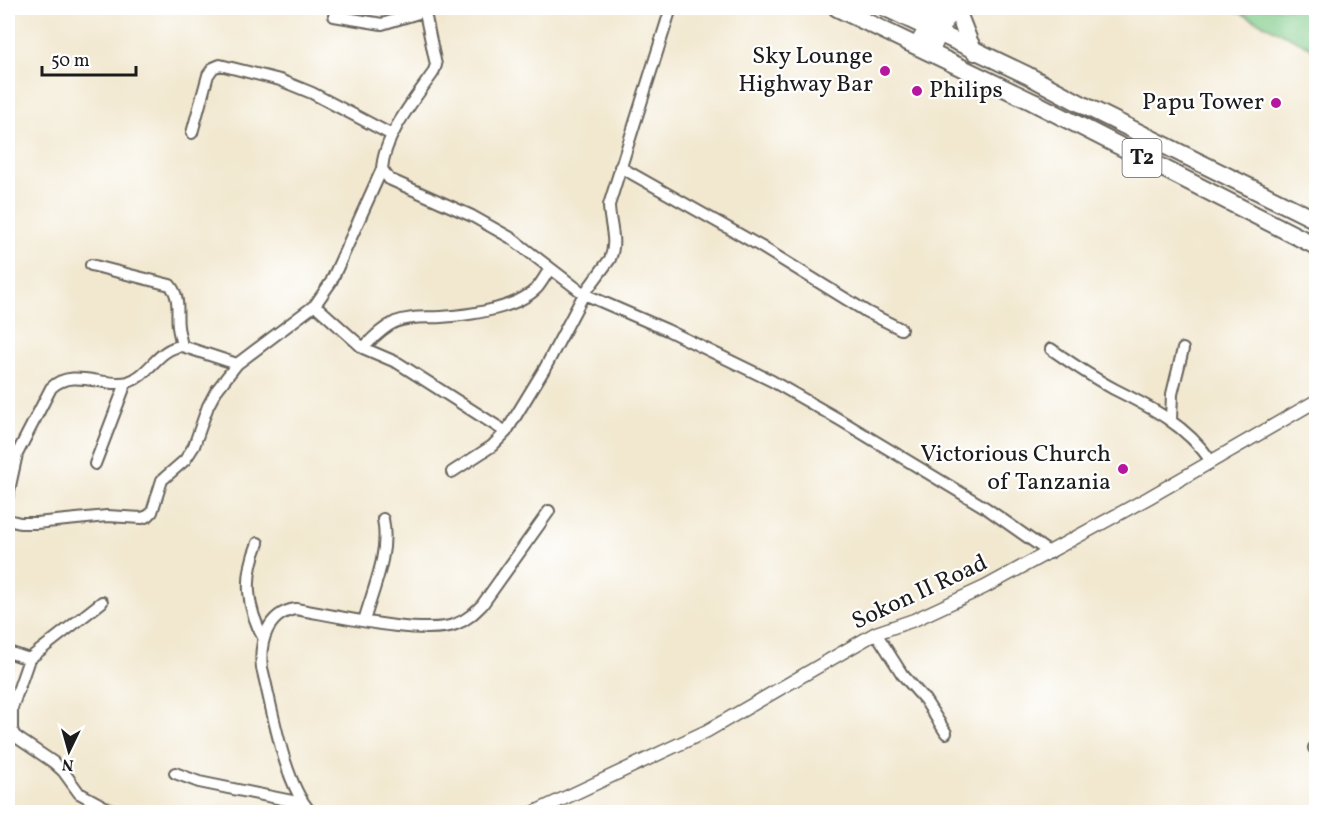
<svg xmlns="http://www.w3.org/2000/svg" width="1324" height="820" font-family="Vollkorn,serif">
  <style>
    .green { fill: #80cb89; stroke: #4e7452; stroke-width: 1.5 }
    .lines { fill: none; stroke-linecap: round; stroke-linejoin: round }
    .minor-casing { stroke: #67635b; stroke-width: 14 }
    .tertiary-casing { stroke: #67635b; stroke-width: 15 }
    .primary-casing { stroke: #67635b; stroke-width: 18 }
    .trunk-casing { stroke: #67635b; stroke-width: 20 }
    .minor { stroke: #fff; stroke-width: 10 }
    .tertiary { stroke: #fff; stroke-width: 12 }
    .primary { stroke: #fff; stroke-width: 15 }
    .trunk { stroke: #fff; stroke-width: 16 }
    .poi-dot { fill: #b5179e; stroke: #fff; stroke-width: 2 }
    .labels { text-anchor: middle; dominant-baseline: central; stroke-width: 4.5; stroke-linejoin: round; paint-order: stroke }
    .shield { fill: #fff; stroke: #606060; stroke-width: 1.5 }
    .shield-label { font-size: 22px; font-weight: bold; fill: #1c1c1c }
    .poi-label { font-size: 24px; fill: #1c1c1c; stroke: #fff; text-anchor: end }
    .street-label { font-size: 24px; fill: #1c1c1c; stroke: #fff }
  </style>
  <rect width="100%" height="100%" fill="#fff"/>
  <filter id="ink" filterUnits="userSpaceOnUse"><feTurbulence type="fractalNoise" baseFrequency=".0167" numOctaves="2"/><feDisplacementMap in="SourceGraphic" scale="12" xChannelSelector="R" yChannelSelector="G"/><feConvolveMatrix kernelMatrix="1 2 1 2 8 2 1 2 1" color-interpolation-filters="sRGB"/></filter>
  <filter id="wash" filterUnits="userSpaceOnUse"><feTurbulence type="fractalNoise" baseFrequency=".008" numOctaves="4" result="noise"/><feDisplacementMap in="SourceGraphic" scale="24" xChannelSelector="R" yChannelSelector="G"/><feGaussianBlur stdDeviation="1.35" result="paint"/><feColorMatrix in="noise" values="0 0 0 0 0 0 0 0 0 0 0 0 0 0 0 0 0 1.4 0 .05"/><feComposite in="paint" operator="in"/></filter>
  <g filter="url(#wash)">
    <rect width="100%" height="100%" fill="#f2e8d0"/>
    <!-- green -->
    <path class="green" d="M1230,8H1316V50Z"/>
  </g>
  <g filter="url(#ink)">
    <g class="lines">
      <defs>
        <path id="minor" d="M424,8L436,65L433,73C414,100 384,136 382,169L389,179L472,216L511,238L584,294L667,330L772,381L840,420L986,508L1050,553
          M334,16L382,24L425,11
          M192,133L208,75L213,68L220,65L280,80L312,93L392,135
          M620,167L760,246L867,312L901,329
          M91,265L170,285C181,298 176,312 178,327C179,334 181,340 182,346
          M315,305L363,348L398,363L506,432
          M363,348C372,339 382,328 395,322C410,316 425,318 441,317C469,315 516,309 537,288C542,282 546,275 550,268
          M1051,349C1071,363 1092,377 1114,389C1152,408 1186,425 1211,461
          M1171,420L1172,394L1183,349
          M95,464L126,383
          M452,472L492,446L506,432L545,368L584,294L610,259C618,241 609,223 609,205L671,8
          M8,495L17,454L51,388C72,367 104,388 128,382C150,375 158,348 182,346L237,364
          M8,520L20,523H36L107,516L142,518L148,516L152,512L162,480L185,460L194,446L208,406L216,391L237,364L315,305L331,282L382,169
          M258,543C244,577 246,607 264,639
          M102,602L29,659L12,708V729L14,735L19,739L53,762L63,771L79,793L114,812
          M364,621C373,589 390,553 383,519
          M876,633L902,674L925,700L946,733
          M8,652L29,659
          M1314,748L1316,749
          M175,773L199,782L302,803
          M311,812C284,785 272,707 262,668C259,643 267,613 296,609C332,615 425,637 456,624C467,620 474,613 482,605L549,511"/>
        <path id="tertiary" d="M535,812L707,731L876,633L914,620L985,587L1148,498L1316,401"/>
        <path id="primary" d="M917,45L939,8
          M931,52L951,8"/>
        <path id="trunk" d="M837,8L1033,102L1316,246
          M886,8L1027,75L1085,106L1316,220
          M956,8L969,41L975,52
          M896,12H914L930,8"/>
      </defs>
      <!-- minor casing -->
      <use href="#minor" class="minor-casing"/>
      <!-- tertiary casing -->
      <use href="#tertiary" class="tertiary-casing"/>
      <!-- primary casing -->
      <use href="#primary" class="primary-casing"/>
      <!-- trunk casing -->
      <use href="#trunk" class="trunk-casing"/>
      <!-- minor -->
      <use href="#minor" class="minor"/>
      <!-- tertiary -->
      <use href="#tertiary" class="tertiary"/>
      <!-- primary -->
      <use href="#primary" class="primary"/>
      <!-- trunk -->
      <use href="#trunk" class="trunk"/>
    </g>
  </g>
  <!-- markers -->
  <g class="poi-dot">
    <circle cx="885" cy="71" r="6"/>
    <circle cx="917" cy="91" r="6"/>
    <circle cx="1276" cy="103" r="6"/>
    <circle cx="1123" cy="469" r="6"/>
  </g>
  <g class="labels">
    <!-- shield labels -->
    <rect class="shield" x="1122.5" y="139" width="39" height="38" rx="4.5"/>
    <g class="shield-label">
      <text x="1142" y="158">T2</text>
    </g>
    <!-- poi labels -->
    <g class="poi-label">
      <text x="873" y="57">Sky Lounge<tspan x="873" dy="28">Highway Bar</tspan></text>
      <text x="929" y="91" text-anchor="start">Philips</text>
      <text x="1264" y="103">Papu Tower</text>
      <text x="1111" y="455">Victorious Church<tspan x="1111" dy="28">of Tanzania</tspan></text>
    </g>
    <!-- street labels -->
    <g class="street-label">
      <text transform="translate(920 593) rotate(-25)">Sokon II Road</text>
    </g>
  </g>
  <!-- margin -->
  <rect width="1324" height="820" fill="none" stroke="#fff" stroke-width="30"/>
  <!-- north arrow -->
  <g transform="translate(69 751) rotate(185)" stroke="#ffffff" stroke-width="4.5" paint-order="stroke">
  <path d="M0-4.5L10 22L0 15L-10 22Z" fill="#1c1c1c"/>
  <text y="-9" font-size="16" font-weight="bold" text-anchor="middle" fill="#1c1c1c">N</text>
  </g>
  <!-- scale -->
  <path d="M42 66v9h94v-9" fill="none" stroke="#1c1c1c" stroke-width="3"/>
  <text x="51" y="66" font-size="18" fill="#1c1c1c" stroke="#ffffff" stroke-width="4.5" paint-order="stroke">50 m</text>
</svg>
